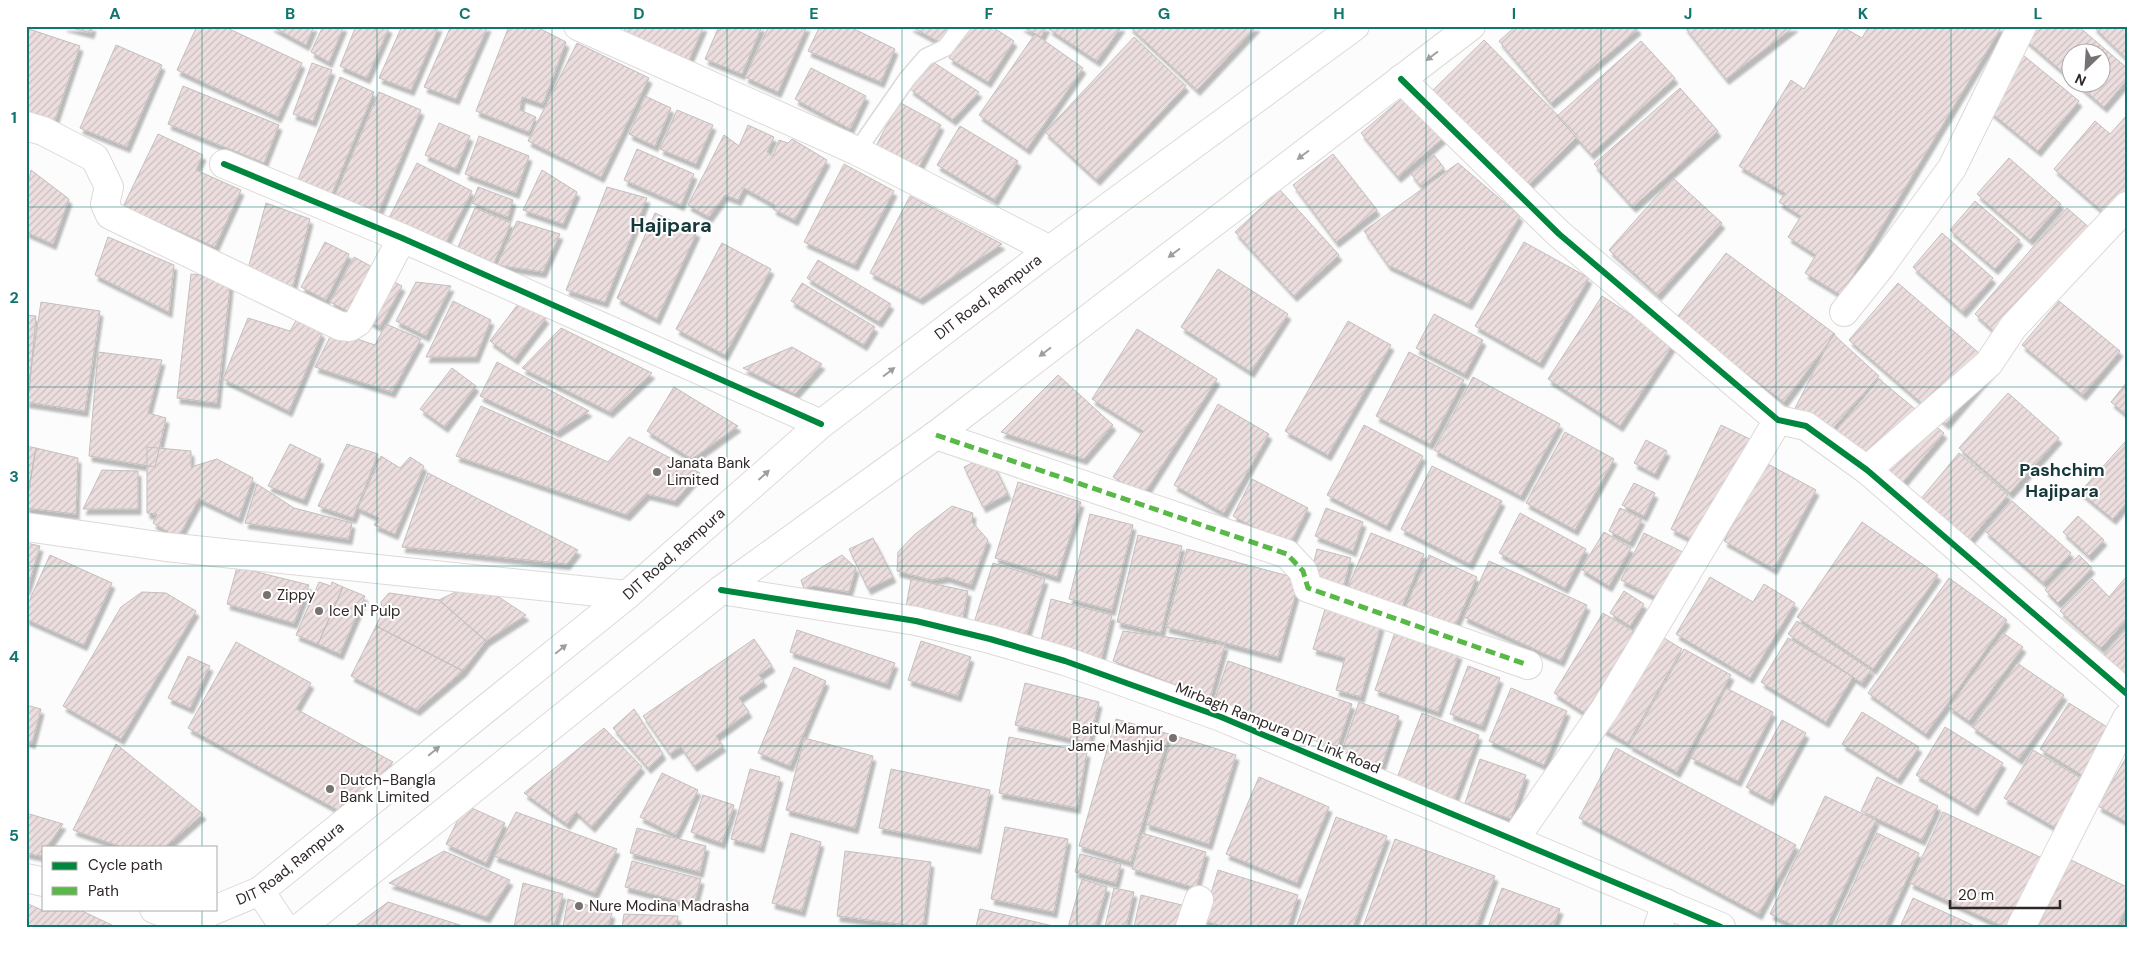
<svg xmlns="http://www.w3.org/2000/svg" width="2153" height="953" font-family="'DM Sans',sans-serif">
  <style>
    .building { fill: url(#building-hatch); stroke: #c3bfbe; filter: url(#shadow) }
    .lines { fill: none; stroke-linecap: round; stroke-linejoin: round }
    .lane-casing { stroke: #ded9d9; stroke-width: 19 }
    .street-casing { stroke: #ded9d9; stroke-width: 30 }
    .secondary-casing { stroke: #ded9d9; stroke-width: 30 }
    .primary-casing { stroke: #ded9d9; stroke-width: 30 }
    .lane { stroke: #fff; stroke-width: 16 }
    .street { stroke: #fff; stroke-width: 28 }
    .secondary { stroke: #fff; stroke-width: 28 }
    .primary { stroke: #fff; stroke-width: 28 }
    .quiet { stroke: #58b947; stroke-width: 5; stroke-dasharray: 10 5; stroke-linecap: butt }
    .cycleway-casing { stroke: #fff; stroke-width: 9 }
    .cycleway { stroke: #00873e; stroke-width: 6 }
    .oneway { fill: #a29e9e }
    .grid { fill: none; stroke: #0f766e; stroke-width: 1; stroke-opacity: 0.55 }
    .poi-dot { fill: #777272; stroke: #fff; stroke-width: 2 }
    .labels { text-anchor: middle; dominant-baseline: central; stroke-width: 4; stroke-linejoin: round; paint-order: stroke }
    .street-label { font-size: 15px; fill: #302727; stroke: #fff }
    .poi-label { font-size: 15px; fill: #302727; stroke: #fff; text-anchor: start }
    .quarter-label { font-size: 18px; font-weight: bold; fill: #15383a; stroke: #fff }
    .district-label { font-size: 20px; font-weight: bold; fill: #15383a; stroke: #fff }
    .neatline { fill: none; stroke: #0f766e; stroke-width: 2 }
    .grid-label { font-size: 16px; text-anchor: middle; font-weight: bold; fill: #0f766e }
  </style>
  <defs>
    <pattern id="building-hatch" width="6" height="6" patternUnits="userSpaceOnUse" patternTransform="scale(1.25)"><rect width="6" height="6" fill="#ecdede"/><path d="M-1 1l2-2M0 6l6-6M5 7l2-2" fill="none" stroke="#cbbebe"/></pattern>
    <filter id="shadow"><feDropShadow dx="3" dy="5.5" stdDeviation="1" flood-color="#0004"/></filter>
  </defs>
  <rect width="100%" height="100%" fill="#fcfcfc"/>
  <!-- building -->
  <path class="building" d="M64,26H93L91,33Z
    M197,26H223L302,63L278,117L177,70Z
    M271,26H314L306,45Z
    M323,26H344L329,62L311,52Z
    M356,26H385L389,28L367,78L340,66Z
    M402,26H439L411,90L379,78Z
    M451,26H488L456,99L424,87Z
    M509,26H535L566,42L543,104L522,97L520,110L536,117L529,132L476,111Z
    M626,26H704L689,60L624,32Z
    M719,26H762L742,74L705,59Z
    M769,26H807L778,92L745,77Z
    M820,26H848L895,49L881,82L808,51Z
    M910,26H953L943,44Z
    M969,26H991L1014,41L988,82L949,58Z
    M1021,26H1047L1041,37Z
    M1051,26H1122L1097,61L1049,29Z
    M1129,26H1257L1197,90Z
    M1516,26H1636L1638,29L1551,103L1499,41Z
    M1684,26H1795L1726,79Z
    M1841,26L1862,38L1869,26H2002L1841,295L1805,273L1816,255L1788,237L1801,216L1779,202L1785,193L1739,166L1791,80L1804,89Z
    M2028,26H2078L2127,68V80L2104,107L2075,82H2100V52H2070V78L2020,35Z
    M2093,26H2127V59Z
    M26,28L80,46L52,129L26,120Z
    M1035,34L1083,68L1027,149L979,115Z
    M1134,37L1186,86L1097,180L1045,132Z
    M1484,40L1578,136L1521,192L1426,97Z
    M1641,41L1675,78L1591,154L1557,116Z
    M577,43L649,78L601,177L528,141Z
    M116,45L162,65L127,147L80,128Z
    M2012,46L2079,101L2038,151L1971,96Z
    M930,60L979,92L953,120L910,89Z
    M312,63L332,70L313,121L293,114Z
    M811,68L866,96L850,129L795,99Z
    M340,77L374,92L331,196L297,182Z
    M183,86L279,125L264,163L168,124Z
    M1680,88L1718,131L1633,207L1594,164Z
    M379,92L421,110L377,216L334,198Z
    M1406,95L1443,138L1398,177L1361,133Z
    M645,96L671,108L655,146L629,134Z
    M899,102L941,125L917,171L875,148Z
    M677,110L713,125L696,164L660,149Z
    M2127,115V199L2110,218L2054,169L2095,121L2110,134Z
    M439,123L470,136L456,169L425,155Z
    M748,125L774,137L767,152L773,156L779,140L788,143L792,139L827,160L795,220L773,209L775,205L744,188L738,200L725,195L709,217L688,205L724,135L739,146Z
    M960,126L1018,161L995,200L937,165Z
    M158,134L203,155L196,170L241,190L215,247L123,207Z
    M479,136L529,156L516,193L465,174Z
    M637,149L694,174L681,205L624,180Z
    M1333,154L1377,210L1336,242L1293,185Z
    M1434,155L1444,168L1421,186L1411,174Z
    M2009,158L2061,204L2030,240L1977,194Z
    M417,163L472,191L443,248L388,220Z
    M1458,163L1520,216L1469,304L1388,265L1364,231Z
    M844,164L894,191L855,265L804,242Z
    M31,170L69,199L53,244L26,232V193Z
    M542,170L577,192L563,224L523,210Z
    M1673,178L1722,223L1658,295L1609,250Z
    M478,187L513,200L508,217L472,203Z
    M607,187L647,198L605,302L566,290Z
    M1280,190L1339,255L1294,296L1235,232Z
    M910,196L1002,244L920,299L870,273Z
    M1975,201L2020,240L1995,269L1950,230Z
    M266,203L310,219L291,294L248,269Z
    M475,208L511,223L494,263L458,247Z
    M2067,208L2100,237L2007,343L1975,314Z
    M655,213L697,232L657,319L617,298Z
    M517,221L560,234L543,272L497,265Z
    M1942,233L1993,278L1963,312L1913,267Z
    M108,237L174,265L169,312L95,275Z
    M325,242L349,254L326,300L301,287Z
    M1524,242L1589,278L1540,363L1475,326Z
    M722,243L771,269L725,355L676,329Z
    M1726,253L1835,334L1784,402L1675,320Z
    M354,257L378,270L355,315L330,302Z
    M818,260L891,304L879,322L807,278Z
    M1218,269L1288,314L1251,372L1181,327Z
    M191,274L231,278L217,403L177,398Z
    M387,278L402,286L380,327L364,318Z
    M416,282L451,286L426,336L396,321Z
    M802,283L875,327L864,345L791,301Z
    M1898,283L1995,367L1946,424L1849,340Z
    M1602,296L1674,343L1620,426L1548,379Z
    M522,299L546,318L515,359L490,341Z
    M453,301L491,320L476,357H426Z
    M2059,301L2120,351L2083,395L2022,345Z
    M41,302L100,311L85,411L26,402Z
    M1434,314L1483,340L1465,374L1416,348Z
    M26,315L36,316L29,393L26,392Z
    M298,317L322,333L289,411L223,379L248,318L290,331Z
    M1348,321L1391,345L1328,455L1285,431Z
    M386,324L421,339L392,392L315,367L333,331L375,345Z
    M561,328L652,373L610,412L522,368Z
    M1137,329L1217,379L1143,496L1113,477L1143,431L1092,399Z
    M1833,334L1879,376L1821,442L1791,416Z
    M792,347L822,364L795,394L743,368Z
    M98,352L162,360L148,413L166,418L155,467L89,456Z
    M1409,352L1464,380L1430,444L1376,416Z
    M497,362L589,411L557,432L480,396Z
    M452,368L476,386L445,427L420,409Z
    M1058,375L1113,425L1084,459L1001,432Z
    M1473,377L1560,424L1521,496L1434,450Z
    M1879,379L1944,433L1889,499L1824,445Z
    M2127,382V415L2111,402Z
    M674,387L738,426L692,459L647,431Z
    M2008,393L2059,438L2010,493L1959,448Z
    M1218,404L1269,434L1224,513L1174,485Z
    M481,406L608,462L629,437L700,473L675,501L647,494L627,515L456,456Z
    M1364,425L1423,456L1387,526L1327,495Z
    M1721,425L1758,443L1709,548L1671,529Z
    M1565,432L1614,459L1575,530L1526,503Z
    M1646,440L1667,451L1655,474L1634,463Z
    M2125,442L2127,502L2113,519L2080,492Z
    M290,444L321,459L304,500L268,486Z
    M347,444L378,454L353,518L318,506Z
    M26,446L36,448L26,503Z
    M147,447L191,451V467L217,459L253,478L239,518L199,499L178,538L153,523L157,514L147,513Z
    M36,448L78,458L76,514L26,508Z
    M1959,453L2008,495L1963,548L1914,507Z
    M989,455L1008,494L983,507L964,467Z
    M381,456L400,468L410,457L424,466L395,534L374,525L379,518L358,508Z
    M1766,463L1816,490L1774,569L1724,541Z
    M1432,466L1502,501L1470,564L1401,529Z
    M102,470L138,471V509H83Z
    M428,473L578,550L567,564L402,547Z
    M1252,479L1308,508L1289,546L1233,516Z
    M1018,482L1081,502L1057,577L995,558Z
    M1634,483L1655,493L1644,516L1622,505Z
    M257,484L294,508L352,523L349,539L245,523Z
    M2012,501L2071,553L2044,583L1985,531Z
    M952,506L973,513L972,522L988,540L971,585L947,577L931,580L897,571L898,552L914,535Z
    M1326,508L1363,522L1353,551L1315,536Z
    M1620,508L1642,519L1630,542L1609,531Z
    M1520,513L1586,549L1565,588L1499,553Z
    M1090,514L1133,525L1112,610L1069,599Z
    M2078,516L2104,540L2089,556L2063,532Z
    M1862,522L1938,575L1873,669L1797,617Z
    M1604,532L1631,548L1609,586L1581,569Z
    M1371,533L1424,554L1401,609L1348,587Z
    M1644,533L1695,558L1672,605L1621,580Z
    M1138,535L1182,546L1161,633L1117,622Z
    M873,538L893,577L868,589L849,549Z
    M26,543L40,546L27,590H26Z
    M1187,549L1300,579L1278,657L1166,627Z
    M1317,549L1351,558L1342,592L1309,583Z
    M50,555L112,583L84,645L26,619V608Z
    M842,555L856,568L849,592L814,586L804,589L801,580Z
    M1429,555L1477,577L1454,628L1406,606Z
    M2079,555L2092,568L2058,603L2045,590Z
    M1489,561L1587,605L1561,661L1464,617Z
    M993,563L1045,579L1023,646L972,629Z
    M237,567L309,585L294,623L227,604Z
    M2127,576V619L2101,648L2060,611L2092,579L2109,597Z
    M1710,577L1753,602L1764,584L1795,603L1750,678L1676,634Z
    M1949,578L2007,620L1926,734L1868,693Z
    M911,579L968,591L962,622L905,612Z
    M319,582L331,586L332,582L343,587L318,644L296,635Z
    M476,582L526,615L486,641L439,600Z
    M343,587L365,596L340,654L318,644Z
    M1624,591L1644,604L1630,626L1610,613Z
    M142,592L166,593L196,611L121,739L63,706L121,607Z
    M389,593L439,600L486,641L463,671L376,626L382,613L381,602Z
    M1051,599L1112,615L1100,664L1039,649Z
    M1325,609L1381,625L1361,697L1336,690L1345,658L1313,649Z
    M1603,613L1635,632L1585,713L1554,693Z
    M1797,621L1871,670L1862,683L1788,634Z
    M376,626L463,671L417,710L351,676Z
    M2127,628V676L2103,655Z
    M797,630L895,663L887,684L790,652Z
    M1123,631L1225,645L1210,698L1113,661Z
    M1395,632L1459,654L1438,712L1375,690Z
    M1654,632L1682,649L1628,743L1599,727Z
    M2003,633L2023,647L1969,721L1949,707Z
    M1788,638L1853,677L1826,722L1761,682Z
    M754,639L772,666L759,675L764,681L739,698L749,712L716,736L723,746L694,766L681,747L670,754L643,716Z
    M921,641L971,657L958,696L908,680Z
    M236,642L311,683L296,709L393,762L347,815L188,728Z
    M1684,649L1731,675L1677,772L1629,745Z
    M188,656L210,666L190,708L168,698Z
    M1228,661L1352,704L1335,754L1211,711Z
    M2017,663L2064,695L2019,759L1972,727Z
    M1468,666L1500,678L1482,726L1450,714Z
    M794,667L826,681L790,766L758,753Z
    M1025,683L1099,702L1089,743L1015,725Z
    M1511,688L1567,711L1544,765L1489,741Z
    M1726,688L1773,712L1738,781L1691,758Z
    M1359,702L1399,716L1380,771L1340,757Z
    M2069,703L2123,737L2095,783L2040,749Z
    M26,705L41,709L32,743L26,741Z
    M634,709L663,754L648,768L613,728Z
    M1862,712L1919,747L1898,779L1842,744Z
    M1422,713L1479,735L1454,800L1397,778Z
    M1116,719L1169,734L1131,862L1079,846Z
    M1782,720L1806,733L1770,800L1746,787Z
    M1945,727L2003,763L1975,810L1916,775Z
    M604,728L642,767L592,827L576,812L567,824L524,793Z
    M1173,735L1236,755L1209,844L1146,824Z
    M1009,737L1087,752L1077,808L999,793Z
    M804,738L873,756L855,828L786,810Z
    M116,744L203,814L165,847H122L73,830Z
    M1616,748L1796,845L1759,914L1579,818Z
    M2033,750L2091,784L2063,832L2004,798Z
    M2127,756V819L2125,821L2098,806Z
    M1480,759L1526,775L1511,819L1465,803Z
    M750,769L780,777L761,847L731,839Z
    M891,769L990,790L978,848L879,828Z
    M662,773L698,790L676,835L640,817Z
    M1259,777L1329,807L1297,883L1226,854Z
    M1877,777L1938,806L1922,840L1861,811Z
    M703,795L734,805L722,843L691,832Z
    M1825,796L1876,820L1826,927H1797L1770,914Z
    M465,805L505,823L486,863L446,844Z
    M516,812L617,849L595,893L494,856Z
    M1943,812L2042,858L2010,927H2004L1910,883Z
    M26,813L63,824L47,847H44V852L41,856L26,853Z
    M1336,817L1387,836L1353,927H1296Z
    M1005,827L1068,839L1054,912L991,899Z
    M637,828L706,846L700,872L630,853Z
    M791,833L821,842L802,911L772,903Z
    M1142,833L1206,852L1196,888L1132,869Z
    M1877,833L1919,853L1885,927H1834Z
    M1395,839L1495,876L1476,927H1363Z
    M444,851L510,880L487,917L389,883Z
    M845,851L931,862L923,927L837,916Z
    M1080,854L1121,864L1116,883L1075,872Z
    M2071,860L2127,887V906L2117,927H2038Z
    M632,861L701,879L694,905L625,887Z
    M1218,870L1298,895L1288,927H1224L1203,920Z
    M1082,879L1107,887L1095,927H1068Z
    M523,883L563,894L554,927H514Z
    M1114,888L1134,892L1126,927H1105Z
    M1502,888L1560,909L1553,927H1488Z
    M1141,895L1194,908L1187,927H1134Z
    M1913,898L1977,927H1900Z
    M568,899L612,913L608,927H563Z
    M388,902L466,927H354Z
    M26,903L44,911L47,909H78L116,927H26Z
    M980,909L1053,926V927H976Z
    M624,914L678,916L677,927H622Z"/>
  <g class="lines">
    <defs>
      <path id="lane" d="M857,151L907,79L926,57L945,48L962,26"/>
      <path id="street" d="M578,26L857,151L1050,250
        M1401,79L1559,234L1778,420L1806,426L1867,470L2127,694
        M26,126L43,131L95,158L109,187L105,204L110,215L340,326L350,327L358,322L402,238
        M224,164L402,238L821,424
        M1844,312L1881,266L1952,168L2022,26
        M936,435L1287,554L1303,571L1308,588L1528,665
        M1867,470L1989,363L2013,327L2127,206
        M1515,839L1605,709L1778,420
        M26,878L44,882
        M154,909L188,921
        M1190,927L1199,900
        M1658,927L1666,903
        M2021,927L2127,718"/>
      <path id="secondary" d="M26,527L166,547L627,595
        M721,590L916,621L990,639L1065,661L1221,717L1721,927"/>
      <g id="primary">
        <path d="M260,891L284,927"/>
        <path id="s1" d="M180,927L188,921L260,891L627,595L821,424L1050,250L1355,26"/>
        <path d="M301,927L721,590L936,435L1471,26"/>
      </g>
    </defs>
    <!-- lane casing -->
    <use href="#lane" class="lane-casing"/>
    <!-- street casing -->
    <use href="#street" class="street-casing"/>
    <!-- secondary casing -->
    <use href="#secondary" class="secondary-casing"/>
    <!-- primary casing -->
    <use href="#primary" class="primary-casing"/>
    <!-- lane -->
    <use href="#lane" class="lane"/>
    <!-- street -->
    <use href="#street" class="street"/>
    <!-- secondary -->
    <use href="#secondary" class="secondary"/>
    <!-- primary -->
    <use href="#primary" class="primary"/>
    <!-- quiet -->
    <path class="quiet" d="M936,435L1287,554L1303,571L1308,588L1528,665"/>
    <defs>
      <path id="cycleway" d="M1401,79L1559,234L1778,420L1806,426L1867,470L2127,694
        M224,164L402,238L821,424
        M721,590L916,621L990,639L1065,661L1221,717L1721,927"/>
    </defs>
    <!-- cycleway casing -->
    <use href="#cycleway" class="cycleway-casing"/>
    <!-- cycleway -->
    <use href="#cycleway" class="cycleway"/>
  </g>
  <!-- one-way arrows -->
  <defs><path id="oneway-solid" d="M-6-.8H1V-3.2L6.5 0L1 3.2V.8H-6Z" transform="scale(1.25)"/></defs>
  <g class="oneway">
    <use href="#oneway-solid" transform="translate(1432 56) rotate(143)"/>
    <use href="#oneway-solid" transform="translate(1303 155) rotate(143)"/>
    <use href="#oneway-solid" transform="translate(1174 253) rotate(143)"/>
    <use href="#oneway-solid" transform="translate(1045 352) rotate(143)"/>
    <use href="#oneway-solid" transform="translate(889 372) rotate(-37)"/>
    <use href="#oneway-solid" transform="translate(764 475) rotate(-42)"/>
    <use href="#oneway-solid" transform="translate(561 649) rotate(-39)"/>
    <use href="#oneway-solid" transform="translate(434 751) rotate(-39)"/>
  </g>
  <!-- grid -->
  <path class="grid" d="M202,26V847M377,26V927M552,26V927M727,26V927M902,26V927M1077,26V927M1251,26V927M1426,26V927M1601,26V927M1776,26V927M1951,26V927M26,207H2127M26,387H2127M26,566H2127M26,746H2127M202,909V927"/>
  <!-- markers -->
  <g class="poi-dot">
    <circle cx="657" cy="472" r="5"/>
    <circle cx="267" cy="595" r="5"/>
    <circle cx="319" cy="611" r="5"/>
    <circle cx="1173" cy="738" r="5"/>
    <circle cx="330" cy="789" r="5"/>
    <circle cx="579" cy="906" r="5"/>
  </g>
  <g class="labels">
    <!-- street labels -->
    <g class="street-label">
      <text stroke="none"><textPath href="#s1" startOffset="1028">DIT Road, Rampura</textPath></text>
      <text stroke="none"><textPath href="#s1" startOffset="622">DIT Road, Rampura</textPath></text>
      <text transform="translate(1278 728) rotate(22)">Mirbagh Rampura DIT Link Road</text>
      <text stroke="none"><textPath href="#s1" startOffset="128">DIT Road, Rampura</textPath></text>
    </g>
    <!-- poi labels -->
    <g class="poi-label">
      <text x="667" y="463">Janata Bank<tspan x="667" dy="17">Limited</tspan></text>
      <text x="277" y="595">Zippy</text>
      <text x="329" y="611">Ice N' Pulp</text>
      <text x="1163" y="729" text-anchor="end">Baitul Mamur<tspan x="1163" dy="17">Jame Mashjid</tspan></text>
      <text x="340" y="780">Dutch-Bangla<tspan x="340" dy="17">Bank Limited</tspan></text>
      <text x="589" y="906">Nure Modina Madrasha</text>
    </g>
    <!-- quarter labels -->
    <g class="quarter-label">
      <text x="2062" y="470">Pashchim<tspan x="2062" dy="21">Hajipara</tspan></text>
    </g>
    <!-- district labels -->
    <g class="district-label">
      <text x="671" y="225">Hajipara</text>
    </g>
  </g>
  <!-- border -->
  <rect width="2153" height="953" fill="none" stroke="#ffffff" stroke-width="55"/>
  <!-- legend -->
  <rect x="42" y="846" width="175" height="65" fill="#ffffff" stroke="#aca9a9"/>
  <rect x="52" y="862" width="25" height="8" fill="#00873e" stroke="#aca9a9"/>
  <text x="88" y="870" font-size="15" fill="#302727">Cycle path</text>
  <rect x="52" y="887" width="25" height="8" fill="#58b947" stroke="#aca9a9"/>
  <text x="88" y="896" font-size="15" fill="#302727">Path</text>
  <!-- north arrow -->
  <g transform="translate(2086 68) rotate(205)"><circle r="24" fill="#ffffff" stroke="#aca9a9"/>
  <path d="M0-4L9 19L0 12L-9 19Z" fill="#777272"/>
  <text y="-8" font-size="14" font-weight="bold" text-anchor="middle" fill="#302727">N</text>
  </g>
  <!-- scale -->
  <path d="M1950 900v8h110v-8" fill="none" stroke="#302727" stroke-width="2.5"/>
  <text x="1958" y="900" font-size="15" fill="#302727" stroke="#ffffff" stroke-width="4" paint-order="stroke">20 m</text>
  <rect x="28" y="28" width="2098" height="898" class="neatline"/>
  <g class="grid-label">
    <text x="115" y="19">A</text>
    <text x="290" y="19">B</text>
    <text x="465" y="19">C</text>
    <text x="639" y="19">D</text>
    <text x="814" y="19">E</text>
    <text x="989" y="19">F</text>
    <text x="1164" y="19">G</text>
    <text x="1339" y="19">H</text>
    <text x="1514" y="19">I</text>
    <text x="1688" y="19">J</text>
    <text x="1863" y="19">K</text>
    <text x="2038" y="19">L</text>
    <text x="14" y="123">1</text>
    <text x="14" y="303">2</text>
    <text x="14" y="482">3</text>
    <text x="14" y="662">4</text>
    <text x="14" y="841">5</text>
  </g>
</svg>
